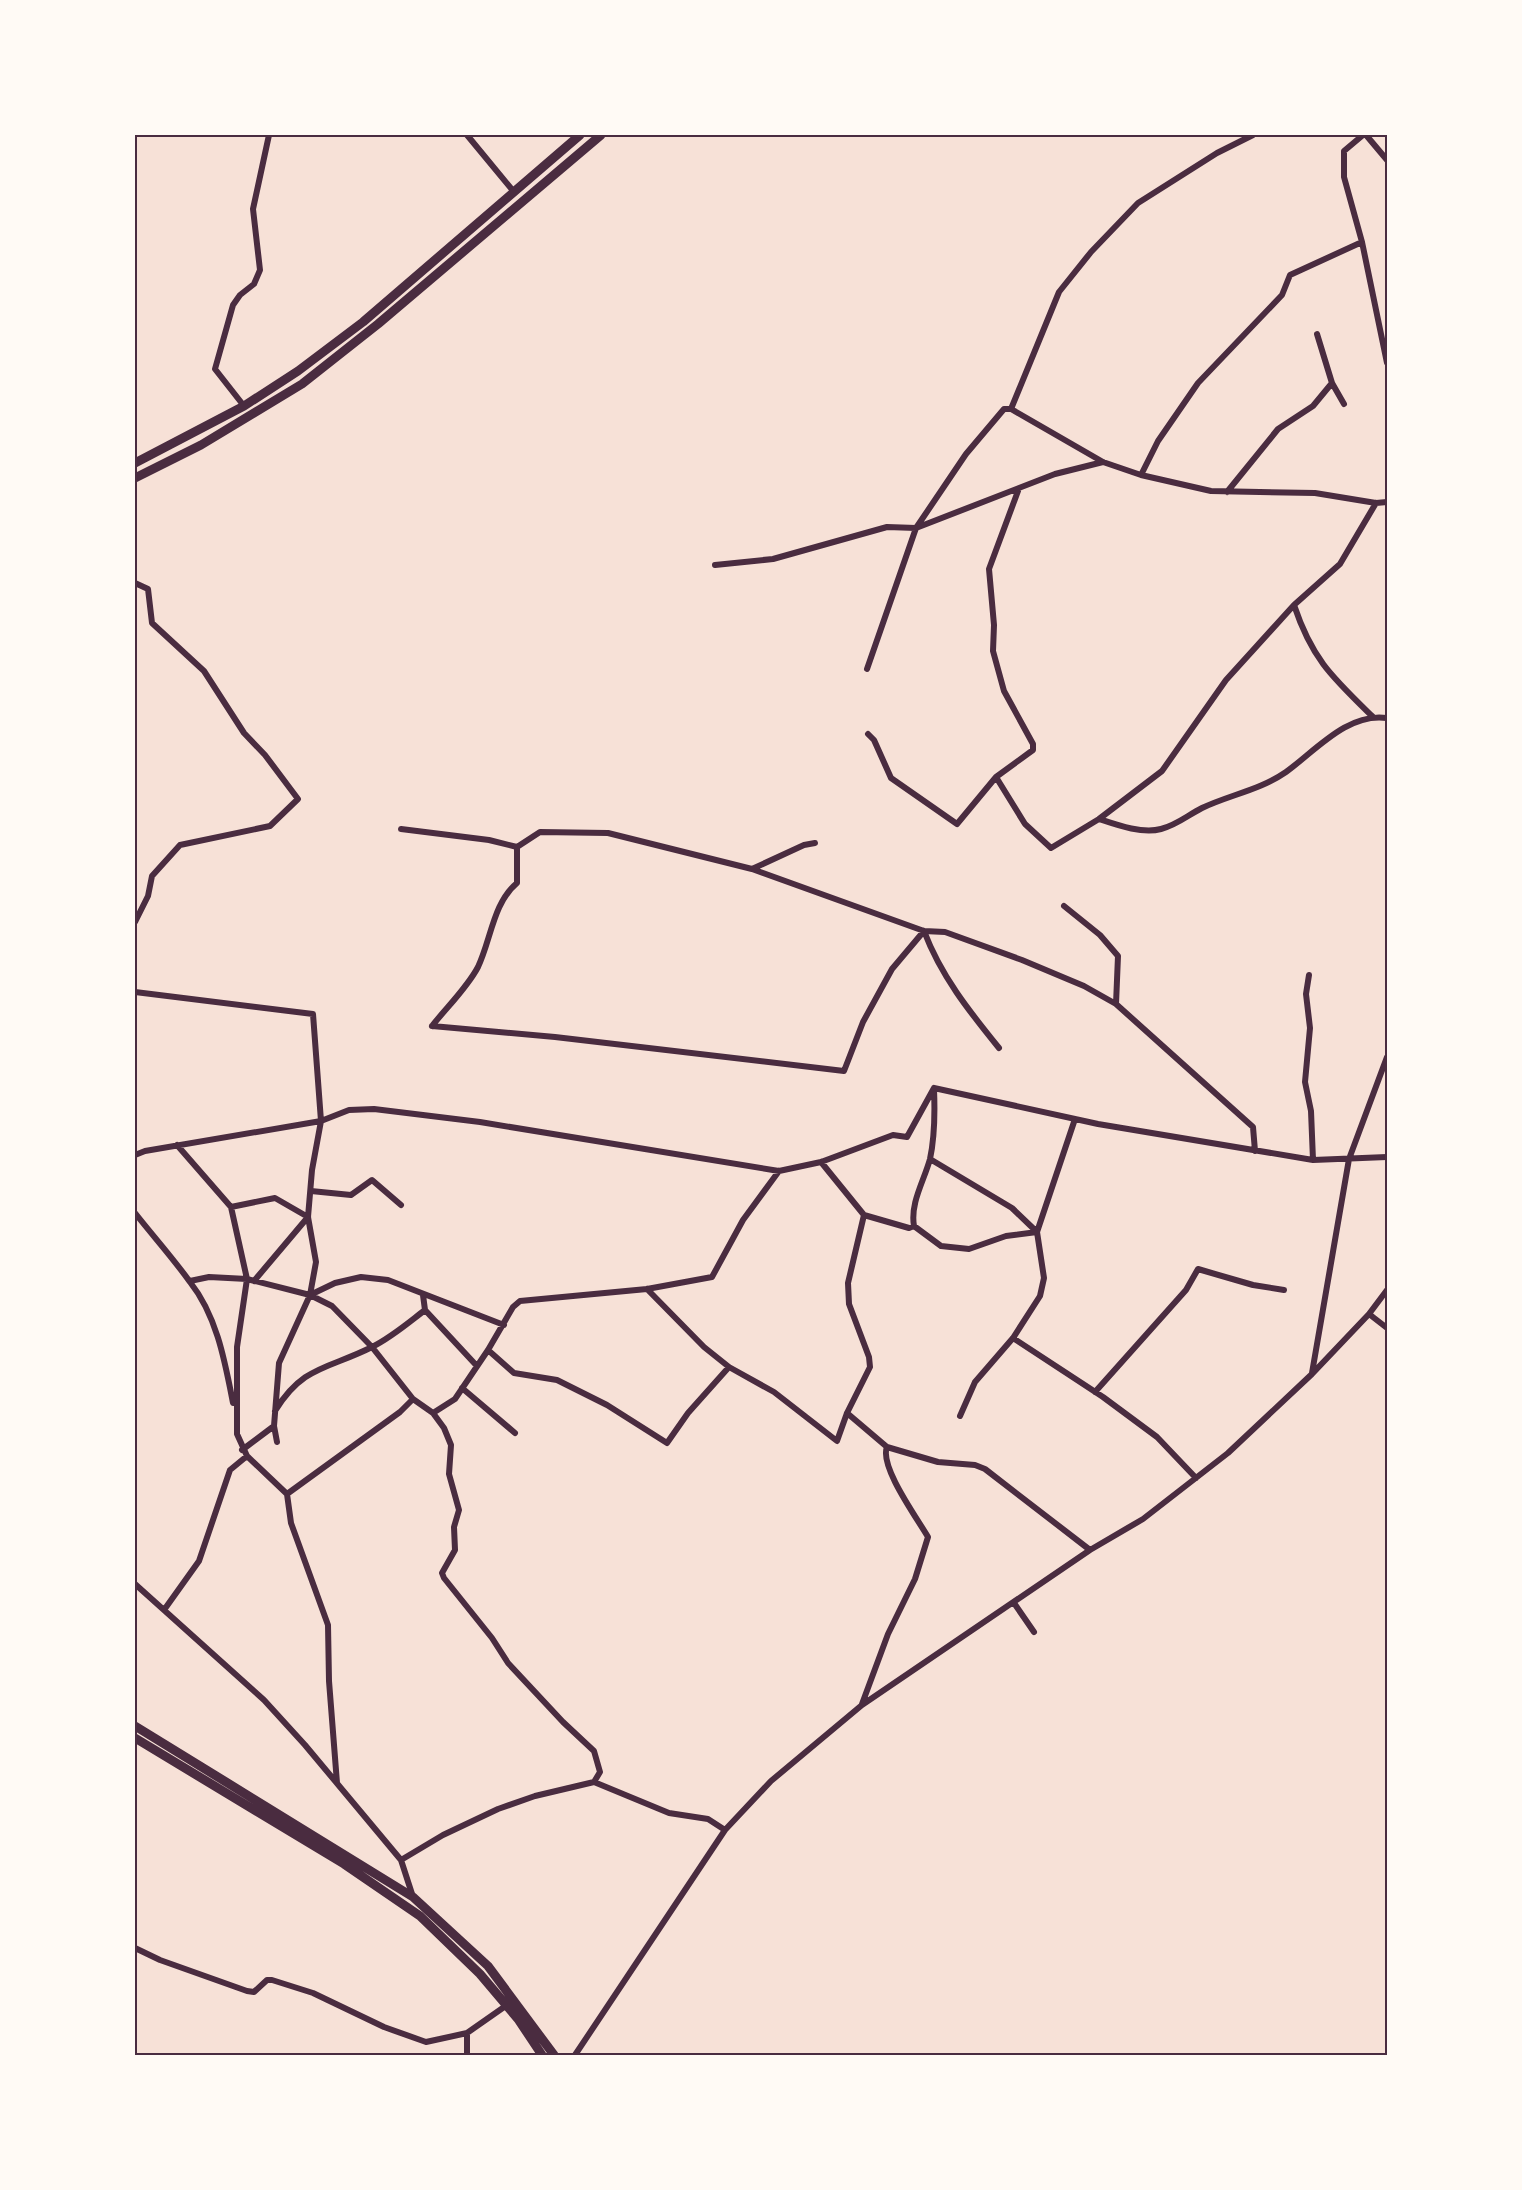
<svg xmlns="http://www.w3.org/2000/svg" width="1522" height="2190" font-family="Mulish,sans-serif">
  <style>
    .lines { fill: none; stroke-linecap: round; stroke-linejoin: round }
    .minor { stroke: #4a2c40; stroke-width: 6 }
    .primary { stroke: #4a2c40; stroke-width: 9 }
    .trunk { stroke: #4a2c40; stroke-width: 9 }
    .neatline { fill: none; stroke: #4a2c40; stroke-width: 2 }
  </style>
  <rect width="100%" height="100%" fill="#f7e1d7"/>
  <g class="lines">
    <!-- minor -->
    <path class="minor" d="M467,135L514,192
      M1363,135L1344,151V177L1362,242L1387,363
      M1366,135L1387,160
      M1317,334L1332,383L1344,404
      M244,406L215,369L233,305L240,295L254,284L260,270L253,209L269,135
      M1011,409L1059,292L1091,252L1138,203L1217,153L1253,135
      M1141,475L1158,441L1198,383L1282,295L1290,275L1362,242
      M1227,492L1278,429L1313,406L1332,383
      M715,565L773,559L887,527L916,528L1055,474L1103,462
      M135,583L148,589L152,623L204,671L244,733L265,755L298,799L270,826L180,845L152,876L148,896L135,922
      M1294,605C1312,659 1332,677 1372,716
      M867,669L916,528L966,454L1004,409H1011L1103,462L1141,475L1211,491L1315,493L1376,503L1387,502
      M868,734L874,740L891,778L957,824L996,777L1033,750V744L1004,691L993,651L994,625L989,569L1018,491
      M996,777L1025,824L1051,848L1099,819L1162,771L1226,680L1294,605L1340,564L1376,503
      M1099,819C1117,825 1142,834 1161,829C1177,825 1188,815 1202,808C1229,795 1260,790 1286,772C1315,751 1348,712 1387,718
      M401,829L489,840L517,847V883C493,903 491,940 478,967C467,988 446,1008 432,1026
      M517,847L540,832L608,833L752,869L924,931L945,932L1022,960L1084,986L1116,1004L1253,1127L1255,1151
      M752,869L804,845L815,843
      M1064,906L1100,935L1118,956L1116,1004
      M924,931C941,976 969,1011 999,1048
      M1309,975L1306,994L1310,1028L1305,1082L1311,1111L1313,1160
      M135,992L313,1014L321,1121L312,1170L308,1217L316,1262L310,1295L279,1363L274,1426L242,1450
      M432,1026L555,1037L844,1071L863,1022L892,969L924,931
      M934,1088L1098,1124L1313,1160L1387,1157
      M177,1145L231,1207L247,1279L237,1347V1434L247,1456L287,1494L291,1523L328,1625L329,1681L337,1783
      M135,1155L145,1151L321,1121L349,1110L374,1109L480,1122L779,1171L821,1162L893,1135L907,1137L934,1088
      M930,1159L1012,1208L1037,1232
      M821,1162L864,1215L909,1228L914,1226L941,1246L969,1249L1006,1236L1037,1232
      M311,1191L351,1195L372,1180L401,1205
      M231,1207L275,1198L308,1217
      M135,1213C153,1236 173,1258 190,1282C217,1316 225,1362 233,1403
      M914,1226C910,1203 924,1181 930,1159C935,1136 935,1113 934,1089
      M190,1281L209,1277L247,1279L310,1295L332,1306L372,1347L413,1399L433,1413L444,1428L451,1445L449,1474L459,1510L454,1527L455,1550L442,1573L444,1578L492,1638L508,1663L563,1722L594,1751L600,1772L594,1782
      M254,1281L308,1217
      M647,1289L704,1347L729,1367L774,1392L837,1441L847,1413L870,1367L869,1357L849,1304L848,1283L864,1215
      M310,1295L335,1283L361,1277L388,1280L504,1325
      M423,1295L425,1310L476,1365
      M1369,1314L1387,1328
      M1013,1338L1103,1397L1157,1437L1196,1478
      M488,1350L514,1373L557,1380L607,1405L667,1443L688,1413L729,1367
      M1312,1373L1349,1159L1387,1057
      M462,1388L515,1433
      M1095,1392L1186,1290L1198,1269L1253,1285L1284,1290
      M275,1411C303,1365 329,1369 372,1347C392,1337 408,1323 425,1310
      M433,1413L455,1399L488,1350L513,1307L520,1301L647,1289L712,1277L743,1220L779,1171
      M847,1413L887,1447L938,1462L975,1465L985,1469L1090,1550
      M960,1416L975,1382L1013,1338L1040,1296L1044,1278L1037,1232L1075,1119
      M274,1426L277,1442
      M287,1494L400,1412L413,1399
      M135,1584L264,1700L305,1745L401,1860L413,1897
      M1014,1603L1034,1632
      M164,1610L199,1561L230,1470L247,1456
      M862,1704L888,1634L915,1579L928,1537C917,1518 879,1466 887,1447
      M401,1860L443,1835L498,1809L535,1796L594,1782L669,1813L708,1819L725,1830
      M135,1948L160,1960L247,1991L254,1992L267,1980H272L313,1993L384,2027L426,2042L467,2033L507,2005
      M467,2033V2055
      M575,2055L725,1830L771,1781L862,1705L1090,1550L1143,1519L1228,1453L1312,1374L1369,1314L1387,1290"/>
    <!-- primary -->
    <path class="primary" d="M135,463L244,406L298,371L363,322L580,135
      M135,478L201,445L302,384L378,324L601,135"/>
    <!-- trunk -->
    <path class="trunk" d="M135,1726L413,1897L488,1966L554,2055
      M135,1738L344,1864L420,1916L480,1974L518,2019L542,2055"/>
  </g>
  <!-- border -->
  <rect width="1522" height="2190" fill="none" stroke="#fffaf5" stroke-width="273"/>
  <rect x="136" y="136" width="1250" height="1918" class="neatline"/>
</svg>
